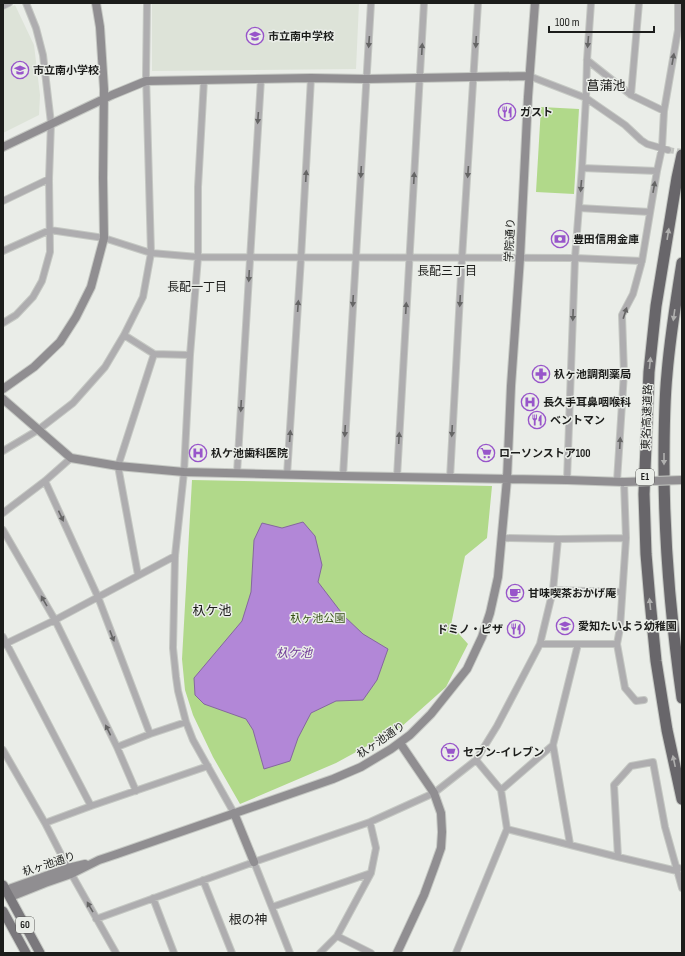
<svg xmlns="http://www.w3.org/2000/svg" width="685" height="956" font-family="'Sofia Sans Condensed','Noto Sans JP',sans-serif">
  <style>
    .built { fill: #dde3d8 }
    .green { fill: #b1d98a }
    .water { fill: #b287d7; stroke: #85679f }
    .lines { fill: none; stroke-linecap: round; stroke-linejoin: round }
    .street-tunnel { stroke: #c1c3bf; stroke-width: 6; stroke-dasharray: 6 3; stroke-linecap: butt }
    .street-casing { stroke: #c5c8c3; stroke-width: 8 }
    .secondary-casing { stroke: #c5c8c3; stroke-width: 10 }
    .primary-casing { stroke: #c5c8c3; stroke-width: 11 }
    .highway-casing { stroke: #c5c8c3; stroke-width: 13 }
    .street { stroke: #aeadaf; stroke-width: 6 }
    .secondary { stroke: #908e91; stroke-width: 8 }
    .primary { stroke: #7a787c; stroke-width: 9 }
    .highway { stroke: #68666a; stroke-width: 11 }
    .secondary-bridge-casing { stroke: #c5c8c3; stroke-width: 10; stroke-linecap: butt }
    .secondary-bridge { stroke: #908e91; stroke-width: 8 }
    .oneway { fill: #656565 }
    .oneway2 { fill: #b0b0af }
    .labels { text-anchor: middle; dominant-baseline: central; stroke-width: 3; stroke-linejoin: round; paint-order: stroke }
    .shield { fill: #eaede8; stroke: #5a5b58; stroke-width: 1 }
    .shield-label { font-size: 10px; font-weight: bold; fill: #1c1d1b }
    .poi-label { font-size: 11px; font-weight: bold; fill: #1c1d1b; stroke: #eaede8; text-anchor: start }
    .street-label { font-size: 11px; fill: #1c1d1b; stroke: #eaede8 }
    .park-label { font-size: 11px; fill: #385318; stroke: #eaede8 }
    .neighbourhood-label { font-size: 12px; fill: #1c1d1b; stroke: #eaede8 }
    .water-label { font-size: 12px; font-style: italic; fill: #6e3796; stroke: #eaede8 }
    .quarter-label { font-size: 13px; fill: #1c1d1b; stroke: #eaede8 }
  </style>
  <rect width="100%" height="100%" fill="#eaede8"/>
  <!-- built -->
  <path class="built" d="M152,3H359L356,69L152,71Z
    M15,5L34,45L40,95L39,115L3,133V10Z"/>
  <!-- green -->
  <path class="green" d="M541,107L579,109L574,194L536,192Z
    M192,480L492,486L487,538L465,556L451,625L468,644L446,687L400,728L336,763L240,804L213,757L193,715L185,690L182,659Z"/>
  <!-- water -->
  <path class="water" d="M303,522L315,536L322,565L318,582L344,616L363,634L388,649L377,680L363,700L336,701L311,713L298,738L290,761L264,769L253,730L246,719L204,704L195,695L194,678L242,621L251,592L254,540L262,523L282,528Z"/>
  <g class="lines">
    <!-- street-tunnel -->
    <path class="street-tunnel" d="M668,150L682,152"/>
    <defs>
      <path id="street" d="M3,6L9,3
        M587,60L631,95L664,111
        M529,76L586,98L625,125L641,140L647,144L668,150
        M204,80L198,187V257L190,355L184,472L175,556L173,648L176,677L178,691L186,722L193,740L234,813
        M631,95L639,3
        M582,168L657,171
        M3,201L49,179
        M579,208L650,212
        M3,251L50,230L104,238L151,253L198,257L575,258L642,261
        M3,323L16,315L33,297L42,281L50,252L49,179L51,123L43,55L36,28L26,3
        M124,335L154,354L190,355
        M3,451L38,430L73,403L105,367L124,335L143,297L151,253L146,75L147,3
        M237,473L261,79
        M287,475L301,258L311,78
        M343,476L371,3
        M397,477L424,3
        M450,478L462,258L478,3
        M567,480L575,258L582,168L586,98L587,60L591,3
        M45,481L98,597L150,734
        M617,481L624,373L622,315L633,294L642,261L657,171L662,148L664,111L678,30V3
        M624,482L626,538L620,628L617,644L625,688L636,701L644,700
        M3,513L45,481L71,458
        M3,530L55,620L117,747L136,791
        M502,538L558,539L626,538
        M138,575L118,466L154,354
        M553,590L622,592
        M3,637L91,806
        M540,644H617
        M3,645L55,620L175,556
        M553,745L570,844
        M117,747L150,734L186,722
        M3,750L45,823L68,868L116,953
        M501,790L553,745L578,644
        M45,823L91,806L208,766
        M507,829L618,857L677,871L679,868
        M618,857L614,785L631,766L653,762L665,827L682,888
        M254,862L290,953
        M203,880L232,953
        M153,898L174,953
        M272,907L371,873
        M96,919L254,862L370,822L434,793L476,760L497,726L540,644L553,590L558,539
        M337,936L371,953
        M320,953L337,936L371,873L376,848L370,822
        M456,953L507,829L501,790L476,760"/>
      <path id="secondary" d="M3,147L112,95L146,81L311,78L366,79L529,76
        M3,389L34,367L60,342L76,317L91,287L104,238L103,178L104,89L100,27L96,3
        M3,399L71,458L118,466L184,472L343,476L567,480L624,482
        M234,813L254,862
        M6,890L68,868L85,864
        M10,897L45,883L71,874L99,860L117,854L333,779L361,767L391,749L410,735L431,714L467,669L482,637L490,613L498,577L507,479L511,386L520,258L528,97L535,3
        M397,953L424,895L435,865L441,848L442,832L441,813L434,793L400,743"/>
      <path id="primary" d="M3,885L40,953
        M3,911L26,953"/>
      <path id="highway" d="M682,155L677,178L656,306L649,372L644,494L646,554L650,601L656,661L667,730L682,799
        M682,263C676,300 670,337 667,374C664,404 664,435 664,465C664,543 671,621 682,698"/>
    </defs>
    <!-- street casing -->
    <use href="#street" class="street-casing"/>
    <!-- secondary casing -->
    <use href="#secondary" class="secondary-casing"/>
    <!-- primary casing -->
    <use href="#primary" class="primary-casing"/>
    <!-- highway casing -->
    <use href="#highway" class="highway-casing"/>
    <!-- street -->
    <use href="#street" class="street"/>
    <!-- secondary -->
    <use href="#secondary" class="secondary"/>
    <!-- primary -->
    <use href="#primary" class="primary"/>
    <!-- highway -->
    <use href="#highway" class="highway"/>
    <defs>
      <path id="secondary-bridge" d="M624,482L682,480"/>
    </defs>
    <!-- secondary-bridge casing -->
    <use href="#secondary-bridge" class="secondary-bridge-casing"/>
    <!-- secondary-bridge -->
    <use href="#secondary-bridge" class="secondary-bridge"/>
  </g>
  <!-- one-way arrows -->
  <defs><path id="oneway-solid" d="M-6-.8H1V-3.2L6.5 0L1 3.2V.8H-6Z"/></defs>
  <g class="oneway">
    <use href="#oneway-solid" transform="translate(369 42) rotate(94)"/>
    <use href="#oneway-solid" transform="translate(476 42) rotate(93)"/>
    <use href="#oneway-solid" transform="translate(588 42) rotate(95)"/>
    <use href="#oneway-solid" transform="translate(422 49) rotate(-87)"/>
    <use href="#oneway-solid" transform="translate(673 59) rotate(-80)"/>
    <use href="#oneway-solid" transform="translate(258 118) rotate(94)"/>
    <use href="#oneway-solid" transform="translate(361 172) rotate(93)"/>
    <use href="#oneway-solid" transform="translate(468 172) rotate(94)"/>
    <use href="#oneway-solid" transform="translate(306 176) rotate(-87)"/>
    <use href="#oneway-solid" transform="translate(414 178) rotate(-87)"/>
    <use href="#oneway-solid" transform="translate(581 186) rotate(95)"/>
    <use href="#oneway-solid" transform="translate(654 187) rotate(-80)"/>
    <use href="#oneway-solid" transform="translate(249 276) rotate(93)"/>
    <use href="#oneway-solid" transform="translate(353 301) rotate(93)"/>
    <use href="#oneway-solid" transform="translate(460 301) rotate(93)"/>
    <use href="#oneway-solid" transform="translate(298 306) rotate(-86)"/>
    <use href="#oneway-solid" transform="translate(406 308) rotate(-87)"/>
    <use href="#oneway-solid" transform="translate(625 313) rotate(-72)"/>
    <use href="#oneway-solid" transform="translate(573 315) rotate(92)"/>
    <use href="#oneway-solid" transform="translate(241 406) rotate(93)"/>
    <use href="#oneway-solid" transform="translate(345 431) rotate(93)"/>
    <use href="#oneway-solid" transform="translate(452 431) rotate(93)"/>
    <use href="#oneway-solid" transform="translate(290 436) rotate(-86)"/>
    <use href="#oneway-solid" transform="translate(399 438) rotate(-87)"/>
    <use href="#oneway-solid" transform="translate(620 443) rotate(-87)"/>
    <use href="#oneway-solid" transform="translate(61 516) rotate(65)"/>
    <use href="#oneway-solid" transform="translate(44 601) rotate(-120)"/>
    <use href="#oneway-solid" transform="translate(112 636) rotate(69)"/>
    <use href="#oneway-solid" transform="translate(108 730) rotate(-116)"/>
    <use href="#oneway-solid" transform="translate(90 907) rotate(-120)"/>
  </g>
  <g class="oneway2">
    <use href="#oneway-solid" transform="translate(668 234) rotate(-81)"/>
    <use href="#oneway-solid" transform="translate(674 315) rotate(98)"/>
    <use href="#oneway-solid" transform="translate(650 363) rotate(-84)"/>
    <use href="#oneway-solid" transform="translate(664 459) rotate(90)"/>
    <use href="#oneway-solid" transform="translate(650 604) rotate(-96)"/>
    <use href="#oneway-solid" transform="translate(674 761) rotate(-102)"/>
  </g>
  <!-- icons -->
  <defs>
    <symbol id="school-ring" viewBox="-11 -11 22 22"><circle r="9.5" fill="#eaede8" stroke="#9855ca" stroke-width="1.5"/><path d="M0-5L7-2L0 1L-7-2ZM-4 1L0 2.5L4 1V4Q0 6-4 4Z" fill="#9855ca"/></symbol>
    <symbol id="restaurant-ring" viewBox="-11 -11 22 22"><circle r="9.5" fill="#eaede8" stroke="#9855ca" stroke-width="1.5"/><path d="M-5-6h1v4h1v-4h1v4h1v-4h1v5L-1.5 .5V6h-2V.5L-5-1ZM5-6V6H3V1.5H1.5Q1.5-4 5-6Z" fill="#9855ca"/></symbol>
    <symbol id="bank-ring" viewBox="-11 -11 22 22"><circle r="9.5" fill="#eaede8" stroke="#9855ca" stroke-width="1.5"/><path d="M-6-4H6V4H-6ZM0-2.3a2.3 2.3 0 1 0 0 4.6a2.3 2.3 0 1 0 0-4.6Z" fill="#9855ca"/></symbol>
    <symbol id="pharmacy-ring" viewBox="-11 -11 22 22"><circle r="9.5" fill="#eaede8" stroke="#9855ca" stroke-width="1.5"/><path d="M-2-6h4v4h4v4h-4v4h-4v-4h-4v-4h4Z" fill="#9855ca"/></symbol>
    <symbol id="hospital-ring" viewBox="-11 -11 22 22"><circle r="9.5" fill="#eaede8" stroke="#9855ca" stroke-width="1.5"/><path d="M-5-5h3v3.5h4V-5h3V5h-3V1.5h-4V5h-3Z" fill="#9855ca"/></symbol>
    <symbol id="supermarket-ring" viewBox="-11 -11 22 22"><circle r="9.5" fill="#eaede8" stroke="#9855ca" stroke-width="1.5"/><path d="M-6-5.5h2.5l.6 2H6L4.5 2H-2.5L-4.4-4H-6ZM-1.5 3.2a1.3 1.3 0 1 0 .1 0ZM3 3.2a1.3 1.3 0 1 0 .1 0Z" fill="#9855ca"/></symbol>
    <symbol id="cafe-ring" viewBox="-11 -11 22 22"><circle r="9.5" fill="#eaede8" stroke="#9855ca" stroke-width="1.5"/><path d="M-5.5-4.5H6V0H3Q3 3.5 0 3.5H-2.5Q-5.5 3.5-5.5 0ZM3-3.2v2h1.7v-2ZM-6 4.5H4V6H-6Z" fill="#9855ca"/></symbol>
  </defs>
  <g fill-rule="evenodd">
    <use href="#school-ring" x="245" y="26" width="20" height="20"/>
    <use href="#school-ring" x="10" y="60" width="20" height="20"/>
    <use href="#restaurant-ring" x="497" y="102" width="20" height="20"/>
    <use href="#bank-ring" x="550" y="229" width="20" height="20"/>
    <use href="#pharmacy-ring" x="531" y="364" width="20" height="20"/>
    <use href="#hospital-ring" x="520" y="392" width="20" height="20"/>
    <use href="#restaurant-ring" x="527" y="410" width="20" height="20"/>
    <use href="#hospital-ring" x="188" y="443" width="20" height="20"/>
    <use href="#supermarket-ring" x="476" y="443" width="20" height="20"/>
    <use href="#cafe-ring" x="505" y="583" width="20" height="20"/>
    <use href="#school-ring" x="555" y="616" width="20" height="20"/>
    <use href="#restaurant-ring" x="506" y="619" width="20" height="20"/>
    <use href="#supermarket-ring" x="440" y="742" width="20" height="20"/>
  </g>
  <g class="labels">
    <!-- shield labels -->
    <g class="shield">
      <rect x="636" y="469" width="18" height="16" rx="3"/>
      <rect x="16" y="917" width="18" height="16" rx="3"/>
    </g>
    <g class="shield-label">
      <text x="645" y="477">E1</text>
      <text x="25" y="925">60</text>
    </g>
    <!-- poi labels -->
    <g class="poi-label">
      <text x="268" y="36">市立南中学校</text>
      <text x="33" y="70">市立南小学校</text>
      <text x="520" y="112">ガスト</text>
      <text x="573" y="239">豊田信用金庫</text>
      <text x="554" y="374">杁ヶ池調剤薬局</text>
      <text x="543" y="402">長久手耳鼻咽喉科</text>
      <text x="550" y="420">ベントマン</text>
      <text x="211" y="453">杁ケ池歯科医院</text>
      <text x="499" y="453">ローソンストア100</text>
      <text x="528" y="593">甘味喫茶おかげ庵</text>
      <text x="578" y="626">愛知たいよう幼稚園</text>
      <text x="503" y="629" text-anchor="end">ドミノ・ピザ</text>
      <text x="463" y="752">セブン-イレブン</text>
    </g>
    <!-- street labels -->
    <g class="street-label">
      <text transform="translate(510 240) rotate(-87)">学院通り</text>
      <text transform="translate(647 417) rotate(-88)">東名高速道路</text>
      <text transform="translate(381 740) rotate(-34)">杁ヶ池通り</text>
      <text transform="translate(49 864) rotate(-18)">杁ヶ池通り</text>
    </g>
    <!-- park labels -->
    <g class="park-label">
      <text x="318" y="618">杁ヶ池公園</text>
    </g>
    <!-- neighbourhood labels -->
    <g class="neighbourhood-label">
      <text x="447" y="271">長配三丁目</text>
      <text x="197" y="287">長配一丁目</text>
    </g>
    <!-- water labels -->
    <g class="water-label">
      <text x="294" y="653">杁ケ池</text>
    </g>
    <!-- quarter labels -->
    <g class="quarter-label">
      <text x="606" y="86">菖蒲池</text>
      <text x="212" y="611">杁ケ池</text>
      <text x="248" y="920">根の神</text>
    </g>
  </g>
  <!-- border -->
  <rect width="685" height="956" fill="none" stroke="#1c1d1b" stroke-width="8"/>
  <!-- scale -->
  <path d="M549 26v6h105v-6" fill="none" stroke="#1c1d1b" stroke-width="2"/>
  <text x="555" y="26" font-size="12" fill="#1c1d1b" stroke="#eaede8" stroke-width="3" paint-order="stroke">100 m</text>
</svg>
